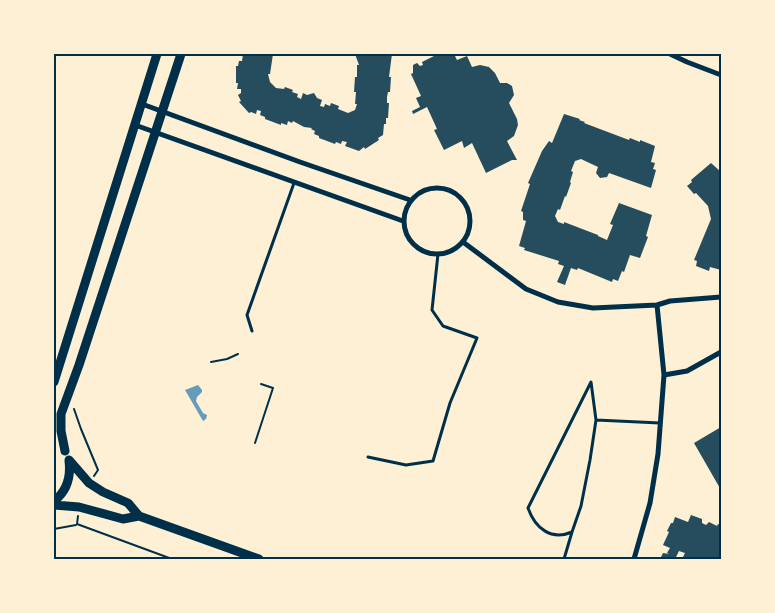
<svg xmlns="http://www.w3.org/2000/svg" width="775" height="613" font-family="Arial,sans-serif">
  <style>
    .water { fill: #669bbc }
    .building { fill: #264d5e }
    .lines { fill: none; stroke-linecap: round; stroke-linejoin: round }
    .path { stroke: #003049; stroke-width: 2 }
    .service { stroke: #003049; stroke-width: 3 }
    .minor { stroke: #003049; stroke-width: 5 }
    .secondary { stroke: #003049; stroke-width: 9 }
    .neatline { fill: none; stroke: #003049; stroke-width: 2 }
  </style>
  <rect width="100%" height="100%" fill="#fdf0d5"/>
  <!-- water -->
  <path class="water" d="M198,385L202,390V392L197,397L196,401L203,413L207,415L206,419L203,421L185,390Z"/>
  <!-- building -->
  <path class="building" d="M243,54H273L270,74H268L270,82L276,88L284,89L285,87L293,90L292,92L298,94L297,97L301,99L303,93L307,95L314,93L317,98L322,100L320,106L324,107L325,104L330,106L331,103L339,106L338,109L348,113L355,110L357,104H355L356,92H354L355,77H357V65H359L355,54H392L389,77H391L390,92H388L387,97V103H389L388,118H386V124H384L383,135L378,138L379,140L365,149L364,147L359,151L345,146L347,142L342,141L341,144L336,142L335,144L319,138V136L314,134L315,131L311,129L312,128L304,127L293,121L292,123L288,121L287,125L281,123V125L265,119V117L260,115L261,111L257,110L256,114L251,112L249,113L239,102L241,101L238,95L241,93V89H237L238,83H236V66H238L239,61H242Z
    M438,54H454L457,60L467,56L472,67L480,65L489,67L495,73L500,83H507L512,86L514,95L509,103L517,119L518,125L514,136L507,141L517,160H512L486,173L472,143L464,148L462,141L444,150L434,130L437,129L427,107L413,114L412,111L420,107L416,98L421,96L411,74L413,73V65L417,63L420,66L423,65L422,62Z
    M564,114L580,119L579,120L585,122L584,123L629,140L630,138L640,142V140L655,146L651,162L655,163L653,169L656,170L651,188L609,173L607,177L600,178L596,173L598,167L581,159L575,161L571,171L573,172L570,182L571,183L566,197L565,196L560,210L558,209L555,216L558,222L564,224V222L598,235V236L607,240L613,225L610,224L619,203L652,215L646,236L648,237L640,258L630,255L624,272L622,271L618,281L613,279L612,282L578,268L577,270L571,268L565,285L557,282L564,266L558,264L559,261L524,250L525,248L519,246L526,221L523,220V212L521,211L530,184L528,183L542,151L549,141L552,143Z
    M711,163L721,172V270L710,267L709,271L696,266L697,261L694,260L711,219L708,206L696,193L694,194L687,186L692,182L691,180Z
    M721,427V490L694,443Z
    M691,515L702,519V523L706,525L709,522L717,526L718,524L721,525V559H689L683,557L685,553L679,551L676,557L680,559H660L663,553L669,554L667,553L670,548L663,545L669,532L667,531L671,523H673L675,517L688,522Z"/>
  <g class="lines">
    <!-- path -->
    <path class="path" d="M211,362L227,359L238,354
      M74,409L81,429L98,470L94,476
      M255,443L273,388L261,384
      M77,524L78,516
      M77,524L172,559
      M54,529L76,525"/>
    <!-- service -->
    <path class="service" d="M252,331L247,315L294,183
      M591,382L596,420L590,460L581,506L572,532C551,541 535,528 528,508Z
      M596,420L660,423
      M368,457L406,465L433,461L450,403L477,338L443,326L432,310L438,254
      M564,559L572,532"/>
    <!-- minor -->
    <path class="minor" d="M670,54L687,62L721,75
      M142,104L300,162L410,200
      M135,125L403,221
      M404 221a33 33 0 1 1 66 0a33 33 0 1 1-66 0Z
      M463,242L526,289L558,302L593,308L657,305L664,375L658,454L650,503L634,559
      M657,305L670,301L721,297
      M664,375L687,371L721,352"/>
    <!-- secondary -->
    <path class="secondary" d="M54,382L157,54
      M65,451L61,431V414L79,365L181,54
      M69,460L89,483L103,492L128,503L139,516L259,559
      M54,501C67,491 71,477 69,461
      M54,505L79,507L123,519L139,516"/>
  </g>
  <!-- border -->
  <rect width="775" height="613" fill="none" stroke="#fdf0d5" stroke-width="110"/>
  <rect x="55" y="55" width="665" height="503" class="neatline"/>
</svg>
